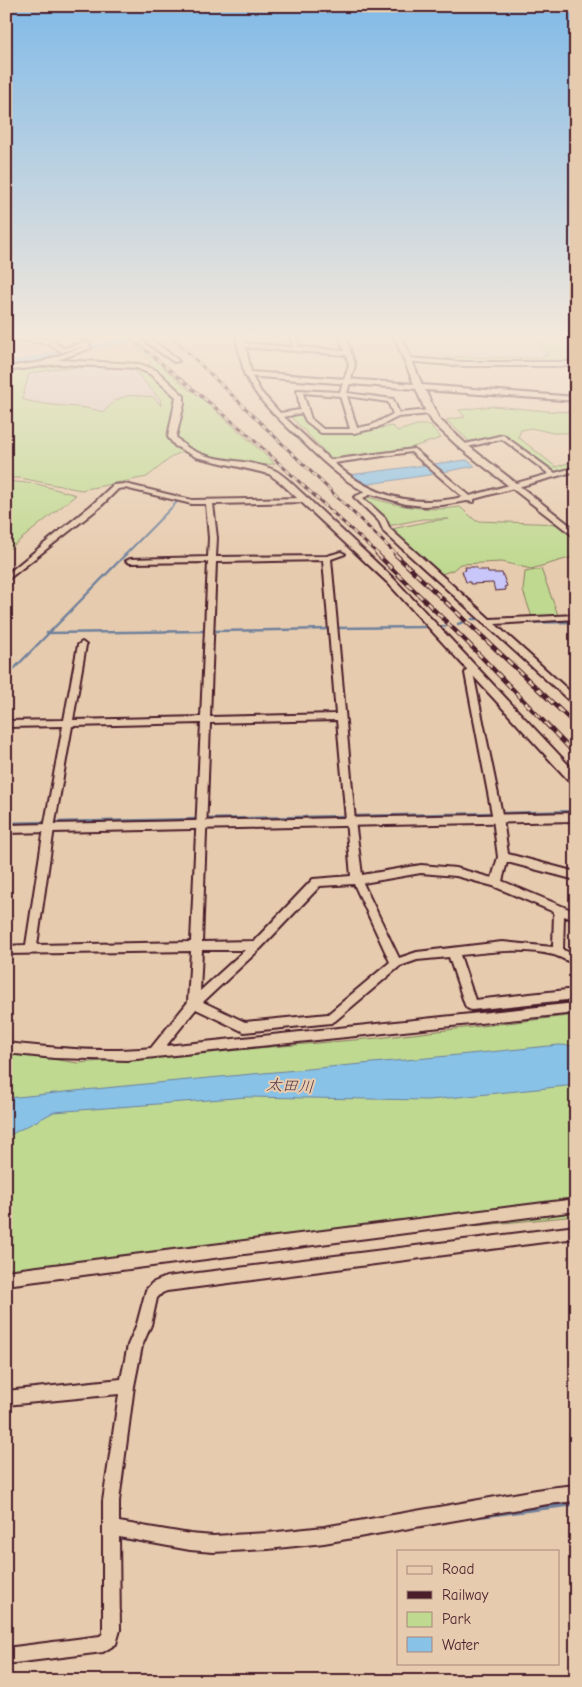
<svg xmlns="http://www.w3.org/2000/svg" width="582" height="1687" font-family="'Comic Neue','Klee One',sans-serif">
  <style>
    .built { fill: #decac4 }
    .green { fill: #bfd990; stroke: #847c5e; fill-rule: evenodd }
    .water { fill: #88c2e7; stroke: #6f819c }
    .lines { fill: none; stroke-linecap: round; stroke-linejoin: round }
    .stream-far2 { stroke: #6f819c; stroke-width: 2 }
    .stream-far1 { stroke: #6f819c; stroke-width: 2.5 }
    .stream { stroke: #6f819c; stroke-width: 4 }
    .river { fill: #88c2e7; fill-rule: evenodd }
    .building { fill: #c9c6f9; stroke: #4a1f2b }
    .minor-casing { stroke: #4a1f2b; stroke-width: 4 }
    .tertiary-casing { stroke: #4a1f2b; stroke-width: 4 }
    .minor { fill: #e7cbae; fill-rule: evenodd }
    .tertiary { fill: #e7cbae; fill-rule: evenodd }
    .rail-far1-casing { stroke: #4a1f2b; stroke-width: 3 }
    .rail-casing { stroke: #4a1f2b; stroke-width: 4.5 }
    .rail-far1 { stroke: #e7cbae; stroke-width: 2; stroke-dasharray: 5; stroke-linecap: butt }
    .rail { stroke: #e7cbae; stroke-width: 2.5; stroke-dasharray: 7; stroke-linecap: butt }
    .labels { text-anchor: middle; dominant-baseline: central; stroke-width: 4; stroke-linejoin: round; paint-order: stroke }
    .water-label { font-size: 16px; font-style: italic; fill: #533747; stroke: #e7cbae }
  </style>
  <rect width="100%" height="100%" fill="#e7cbae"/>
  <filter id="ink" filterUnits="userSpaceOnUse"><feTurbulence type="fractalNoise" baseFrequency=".02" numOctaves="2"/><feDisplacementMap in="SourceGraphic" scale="10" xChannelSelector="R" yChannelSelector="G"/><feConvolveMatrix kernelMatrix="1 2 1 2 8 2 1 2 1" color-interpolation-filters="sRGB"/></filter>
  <g filter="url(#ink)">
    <!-- built -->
    <path class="built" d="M404,334H576V362H464L413,358Z
      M119,367L133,369L161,399V408L157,436L89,407L40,403L22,399L6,384L29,374L60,368Z"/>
    <!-- green -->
    <path class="green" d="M535,334H576V362H464L446,361L447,358L457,357L541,358L548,355Z
      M132,343L143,349L190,391L192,390L248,439L275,464L245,465L184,451L173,456L147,477L81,490L20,478H6V369L53,363L145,368L151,362ZM119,367L133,369L160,399L161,406L154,397C131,395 120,392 104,412C78,404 49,408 22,399L29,374L60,368Z
      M493,406L547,411L576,412V433H553L531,428L521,430L518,437L556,467L576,460V466L557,472L505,435L470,442L446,420L465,417L459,410Z
      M302,413L305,420L318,433H356L392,426L398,431L417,425H430L441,438L410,448L336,458L330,457L289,415Z
      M6,481L37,484L76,495L9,549H6Z
      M365,496C397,506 427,512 460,507L476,521L562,524L576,535V556L531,569L502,562L460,564L453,570L436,576L387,530L430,521L449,519H422L388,526L364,498Z
      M541,569L558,615L532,617L523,591L525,572Z
      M576,1015V1216L205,1252L6,1274V1052L78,1063L378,1038Z"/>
    <!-- water -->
    <path class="water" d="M467,460L475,466L443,472L433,464Z
      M425,465L435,474L362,485L349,475Z
      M559,1045L576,1046V1085L429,1100L247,1097L54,1112L6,1137V1099L8,1098C192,1078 376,1064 559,1045Z"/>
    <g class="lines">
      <!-- stream-far2 -->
      <path class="stream-far2" d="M125,555L177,502"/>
      <!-- stream-far1 -->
      <path class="stream-far1" d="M472,619H481
        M506,623L576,622
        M458,624L463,622
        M439,627L445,626
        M335,628L425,627
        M212,631L330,629
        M47,633L204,631
        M6,677L126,554
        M501,813L576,811
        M354,816L493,813
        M204,819L345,816
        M54,822L196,819
        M6,823L46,822"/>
      <!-- stream -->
      <path class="stream" d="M473,1517L576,1504
        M117,1537L148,1542"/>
      <!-- river -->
      <path class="river" d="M143,337L148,340L146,342L108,346L6,369V363L108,340Z"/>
    </g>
    <!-- building -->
    <path class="building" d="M465,567H476L478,570H487L488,573H502L507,586L504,587L506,590L495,591L493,583L470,584V582H466L462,571L466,570Z"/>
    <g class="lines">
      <defs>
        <path id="minor" d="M6,334L51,340L63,348L87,342L89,343L91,348L41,366L38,364L39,363L85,346L62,352L49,344L6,338Z
          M80,334L90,336L104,334L90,340Z
          M138,334H145L179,361L174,362L155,349Z
          M290,334H296L299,347L344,351L339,334H345L355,365L347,393L393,399L399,413L430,410L433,412L430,414L398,417L376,428L354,433H321L306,421L302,413L284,417L330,460L414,449L470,496L549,474L502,439L463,448L460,446L461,445L503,435L555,473L576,467V471L474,499V502L467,501L442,505L424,506L406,504L371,494L363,498L385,518L390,529L490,619L576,615V619L495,624L576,697V705L573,704L384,532L379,521L354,497L365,492C340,478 319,458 299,438C278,418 257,401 245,374L246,373H250L261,392L280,413L300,410L297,390L340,392L349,365L346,355L242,347L239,345L242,343L293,347ZM303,393L340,396L350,429H323L311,419ZM347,396L388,402L393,414L372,425L357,428ZM411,452L463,497C414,508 372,497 334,463Z
          M407,358L463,362H576V366H463L405,361V359Z
          M125,484L192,500L306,498L310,500L306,502L213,504L217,538L216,557L327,556L341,552L345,554L331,559L355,821L362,875L421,865L456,868L492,878L498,857L493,819L465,673L469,666L472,665L476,668L473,673L503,819L508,854L576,872V880L507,862L502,881L576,912V921L564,916L563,950L576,955V964C568,962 561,957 554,955C523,947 491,952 460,955L475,1000L576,989V999L471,1010L467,1008L465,1005L449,957L417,960L400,966L335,1021L331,1023L244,1032L196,1009L166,1046L576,1003V1013L127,1060L54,1058L6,1053V1043C54,1048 103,1053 151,1048L188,1002L191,951L6,954V946L26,945L44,828L63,726L6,727V721L64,720L78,645L82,642L86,645L73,720L201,717L208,562L130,563L126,561L130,559L208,557L209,538L206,504H192L125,488L118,489L100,507L6,581V575L94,503L113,485ZM323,560L336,714L210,717L216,562ZM337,720L351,876L313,879L254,941L202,942L210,723ZM201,723L191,942L37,945L54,828L72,726ZM421,873L456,876L493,886L554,912L553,947L502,942L417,952L399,958L363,883ZM354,884L390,962L328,1014L245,1022L203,1002L261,948L320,886ZM202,950H245L200,991Z
          M576,1199V1211L6,1285V1271Z
          M576,1226V1238L167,1291L162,1293L157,1298L151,1325L142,1346L134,1386L119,1501V1522L190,1534L213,1536L268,1533L324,1527L548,1488L576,1485V1501L548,1504L324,1543L268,1549L213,1552L190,1550L119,1537L120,1630L116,1644L103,1652L6,1664V1648L100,1636L103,1633V1501L119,1394L6,1405V1391L121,1379L128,1345L137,1324L146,1290L152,1283L166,1277Z"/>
        <path id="tertiary" d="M235,334H243L251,372L414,384L393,334H401L422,385L576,397V401L425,390L439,419L466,444L576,530V538L460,448L433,423L425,410L416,389L245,376Z
          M58,360L140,364L156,370L184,396V404L176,437C200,466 243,456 274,470C279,472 283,476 287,479L394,579L576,773V785L572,784L388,583L281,483L269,474L196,457L175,446L168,437L176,397L150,374L136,368L58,364L6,371V367Z
          M576,813V821L6,833V825Z"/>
      </defs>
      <!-- minor casing -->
      <use href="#minor" class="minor-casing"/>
      <!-- tertiary casing -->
      <use href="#tertiary" class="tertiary-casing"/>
      <!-- minor -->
      <use href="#minor" class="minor"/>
      <!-- tertiary -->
      <use href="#tertiary" class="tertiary"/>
      <defs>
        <path id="rail-far1" d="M126,334L245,432L379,555
          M169,334L397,555"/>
        <path id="rail" d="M377,554L469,644L576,755
          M395,554L576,725"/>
      </defs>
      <!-- rail-far1 casing -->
      <use href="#rail-far1" class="rail-far1-casing"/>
      <!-- rail casing -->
      <use href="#rail" class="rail-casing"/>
      <!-- rail-far1 -->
      <use href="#rail-far1" class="rail-far1"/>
      <!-- rail -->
      <use href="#rail" class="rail"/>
    </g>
  </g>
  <!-- sky -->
  <linearGradient id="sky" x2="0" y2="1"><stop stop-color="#81bae8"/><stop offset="0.59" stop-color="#f4e8db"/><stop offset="1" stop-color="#f4e8db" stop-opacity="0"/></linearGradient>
  <rect width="582" height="570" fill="url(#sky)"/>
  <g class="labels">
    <!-- water labels -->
    <g class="water-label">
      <text transform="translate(290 1086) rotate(3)">太田川</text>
    </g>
  </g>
  <!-- margin -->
  <rect width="582" height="1687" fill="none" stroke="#e7cbae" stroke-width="25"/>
  <rect x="12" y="12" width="557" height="1662" fill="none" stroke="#4a1f2b" stroke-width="2" filter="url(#ink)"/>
  <!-- legend -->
  <rect x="397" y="1550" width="162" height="115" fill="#e7cbae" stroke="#a8867a"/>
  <rect x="407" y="1566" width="25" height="8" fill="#e7cbae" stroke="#a8867a"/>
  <text x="442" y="1574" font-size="15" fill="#4a1f2b">Road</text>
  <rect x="407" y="1591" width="25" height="8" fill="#4a1f2b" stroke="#a8867a"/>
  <text x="442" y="1600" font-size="15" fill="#4a1f2b">Railway</text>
  <rect x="407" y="1612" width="25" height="15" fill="#bfd990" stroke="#a8867a"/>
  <text x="442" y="1624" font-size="15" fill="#4a1f2b">Park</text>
  <rect x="407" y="1637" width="25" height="15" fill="#88c2e7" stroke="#a8867a"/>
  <text x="442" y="1650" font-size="15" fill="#4a1f2b">Water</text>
</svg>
